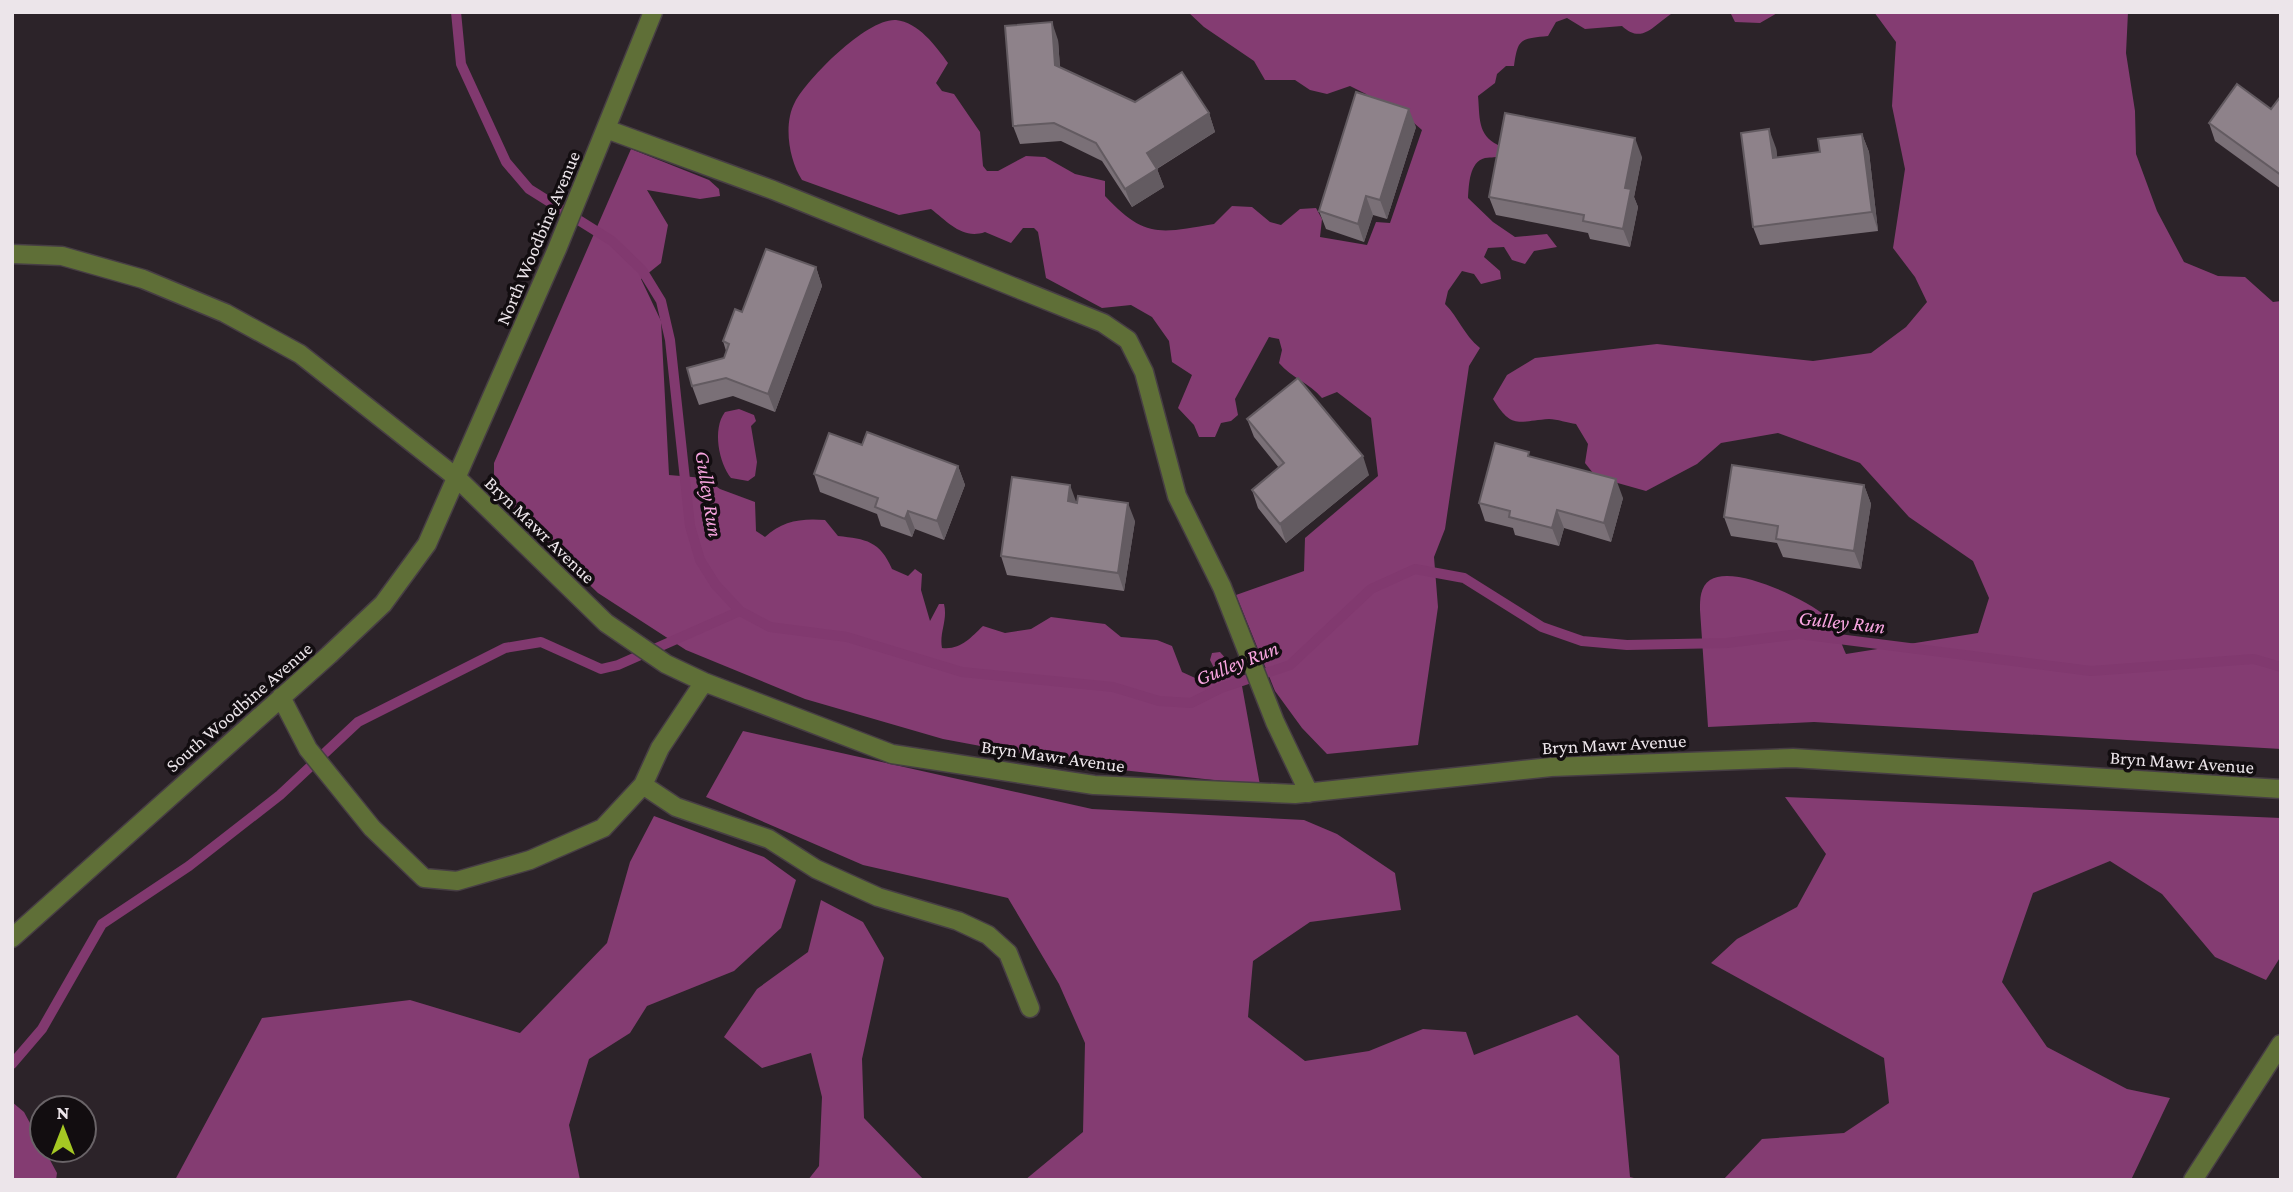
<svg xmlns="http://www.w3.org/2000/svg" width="2293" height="1192" font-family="'Crimson Pro',serif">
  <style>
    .forest { fill: #843c72 }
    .water { fill: #81396f }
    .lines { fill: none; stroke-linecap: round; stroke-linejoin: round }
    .stream { stroke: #81396f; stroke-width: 10 }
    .minor-casing { stroke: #473e44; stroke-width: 21 }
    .minor { stroke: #5f6f37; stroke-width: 18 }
    .wall { fill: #7a7077 }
    .shaded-wall { fill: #635b61 }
    .building { fill: #8e828a; stroke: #635b61; stroke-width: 2 }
    .labels { text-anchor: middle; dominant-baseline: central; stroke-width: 7; stroke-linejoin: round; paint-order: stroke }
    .street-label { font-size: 19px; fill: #ece5ea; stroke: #120d10 }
    .water-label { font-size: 21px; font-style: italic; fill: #f7a4df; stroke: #120d10 }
  </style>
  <rect width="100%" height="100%" fill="#2c2329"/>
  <!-- forest -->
  <path class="forest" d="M1188,12H1675C1657,20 1644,47 1622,26L1585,29L1567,18L1556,22L1548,36C1520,39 1518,38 1514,66H1506L1497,74L1495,83L1478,96C1480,116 1477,135 1498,145L1502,155C1496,158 1492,157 1485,158C1469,162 1469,185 1468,198L1493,222L1515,237L1547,234L1557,247L1534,251L1525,264L1512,260L1504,247L1488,248L1484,257L1500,271L1501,279L1481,284L1474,274L1462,271L1448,291L1445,304C1459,318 1463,334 1480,348L1469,366L1445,529L1434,557L1438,607L1418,745L1327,754L1302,728L1275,691L1236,595L1304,571L1305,538L1378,476L1371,418L1337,392L1322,398C1309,383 1292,378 1279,363L1282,350L1279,339L1269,337L1235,399L1238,415L1231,421L1221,423L1215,437H1199L1194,425L1178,408L1192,375L1172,362L1169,341L1152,317L1131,305L1102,308L1046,278L1038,232L1034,228H1023L1011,243L985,232C963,240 948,222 931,209L899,215L802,180C789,160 783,124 795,102C808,78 867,18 896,20C918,22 936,46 948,63L936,83L942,91L954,94L980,132L983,166L987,171H998L1026,156L1045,157L1075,174L1105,181V196C1145,239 1160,233 1214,224L1232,206L1252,207L1270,222L1281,225L1300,209L1316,208L1322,219L1320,237L1367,245L1376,222L1390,223L1422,130L1399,110L1372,103L1366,94L1350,86L1327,94L1310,90L1295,80H1265L1254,61L1204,27Z
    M1730,12H1779L1760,23L1735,22Z
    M1874,12H2128L2126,53L2135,111L2136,154L2157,211L2184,262L2218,276L2245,277L2273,302L2281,301V749L1814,722L1708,727L1700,610C1700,599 1700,587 1710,580C1734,564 1805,599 1826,616C1835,623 1841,643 1846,654L1978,633L1989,598L1973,561L1909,517L1860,463L1778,433L1721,443L1697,464L1646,491L1607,480L1593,473L1585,463L1588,444L1576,424C1568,423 1557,419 1549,419C1518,421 1512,430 1493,399L1507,375L1535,358L1657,344L1813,361L1871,353L1906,327L1927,302L1915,277L1893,248L1905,169L1892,106L1896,42Z
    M631,149L709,180L719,189L720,196L700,199L647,190L668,225L661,263L641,279L661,321L669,475L704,478L720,489L755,502L756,531L765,537C782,521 801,518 825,520L838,536C866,539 880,541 892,569L908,576L915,569L922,574L921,590L930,621L939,604H944C948,620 939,633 942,648C961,650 970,638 983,626L1005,633L1031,629L1051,617L1105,624L1121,637L1157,640L1172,646L1182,672L1204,682L1214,681L1218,676L1210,660L1212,653L1220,652L1240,675L1260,785L1094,767L943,739L805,699L686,650L598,593L494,492V463Z
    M743,731L1092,809L1304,820L1337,834L1395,873L1401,910L1310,922L1253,961L1248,1017L1305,1061L1369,1051L1423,1029L1466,1032L1474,1055L1577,1015L1619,1056L1630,1177L1642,1180H1025L1083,1132L1085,1043L1059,984L1008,898L863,865L706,797Z
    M1785,797L2281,818V956L2266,980L2215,957L2162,894L2110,861L2033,893L2002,982L2047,1047L2127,1089L2170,1098L2131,1180H1723L1762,1139L1844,1133L1889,1103L1884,1058L1711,963L1737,939L1797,907L1826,854Z
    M654,816L764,857L796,880L781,928L734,971L647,1006L630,1033L589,1059L569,1125L580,1180H175L262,1018L410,1000L520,1033L607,943L630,862Z
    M821,900L863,922L884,958L862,1059L864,1118L924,1180H808L819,1166L822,1097L811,1053L762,1068L724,1037L757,989L808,952Z
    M12,1102L24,1112L57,1173L56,1180H12Z"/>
  <!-- water -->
  <path class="water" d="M739,409L754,415L756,421L751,426L757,462L755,476L748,481L731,478C719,463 712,429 725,412Z"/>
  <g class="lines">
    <!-- stream -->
    <path class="stream" d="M456,12L461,64L506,162L529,189L612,241L642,270L661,301L670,340L690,526L700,560L715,584L740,611L770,627L847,637L962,672L1113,687L1159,701L1191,703L1221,688L1290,665L1371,589L1415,569L1464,578L1542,627L1582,641L1627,645L1727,643L1799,634L2091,671L2254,659L2281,667
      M12,1064L42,1029L102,924L189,866L280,795L358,722L505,648L541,642L601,669L618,665L740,611"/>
    <defs>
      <path id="minor" d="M606,129L773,190L1103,323L1128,340L1144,372L1177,496L1222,587L1275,722L1309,793
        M12,254L62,256L143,279L225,313L300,354L457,478L606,623L666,664L704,682L892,754L1094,785L1295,794L1551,767L1793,758L2281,789
        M704,682L660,748L643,785L676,807L769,839L816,869L878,897L958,921L988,935L1008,953L1030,1008
        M281,697L308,749L372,828L424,878L457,881L530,860L603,828L643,785
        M12,938L329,655L383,604L427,544L557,249L653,12
        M2193,1180L2281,1044"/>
    </defs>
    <!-- minor casing -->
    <use href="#minor" class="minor-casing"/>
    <!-- minor -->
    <use href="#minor" class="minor"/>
  </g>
  <!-- wall -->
  <path class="wall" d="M1058,40L1060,67L1135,102L1209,113L1215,132L1157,169L1164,187L1132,207L1102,161L1061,141L1020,144L1013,126Z
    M2281,96V189L2215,141L2209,123L2271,109Z
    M1416,127L1387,219L1373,215L1364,242L1326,229L1319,211Z
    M1862,134L1869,152L1878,231L1760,245L1753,227L1776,148L1777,157L1820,152Z
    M1642,157L1634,197L1638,207L1630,247L1590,239L1588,233L1496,215L1489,197Z
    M816,267L822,286L775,412L733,396L699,405L692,386L724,358L726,351L723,341L742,312Z
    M1247,419L1369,475L1286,543L1258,508L1252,490L1279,468L1254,437Z
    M862,445L958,466L965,485L944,540L915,529L912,537L881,526L877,514L820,492L814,474Z
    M1531,457L1623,498L1611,542L1564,528L1559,546L1515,535L1513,528L1485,521L1479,503Z
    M1864,485L1871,504L1861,569L1783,557L1777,543L1731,536L1724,517Z
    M1077,502L1135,521L1124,591L1007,575L1001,556Z"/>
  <!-- shaded-wall -->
  <path class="shaded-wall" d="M1052,22L1058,40L1061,83L1055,65Z
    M1409,109L1416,127L1387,219L1380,200Z
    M1209,113L1215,132L1153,171L1147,153Z
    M1769,129L1776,148L1780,176L1773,158Z
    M1862,134L1869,152L1878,231L1872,212Z
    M1635,138L1642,157L1634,197L1638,207L1630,247L1623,229L1625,188Z
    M1157,169L1164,187L1132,207L1125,189Z
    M1366,196L1373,215L1364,242L1358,224Z
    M816,267L822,286L775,412L768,394Z
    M1363,456L1369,475L1286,543L1280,524Z
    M958,466L965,485L944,540L937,521Z
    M1616,479L1623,498L1611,542L1604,523Z
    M1070,485L1077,504L1068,501Z
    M1864,485L1871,504L1861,569L1854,551Z
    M1128,503L1135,521L1124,591L1118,573Z
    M1557,510L1564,528L1559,546L1552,528Z
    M908,511L915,529L912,537L905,519Z"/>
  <!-- building -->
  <path class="building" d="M1052,22L1055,65L1135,102L1182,72L1209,113L1147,153L1157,169L1125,189L1096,143L1054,123L1013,126L1005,26Z
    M2237,84L2271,109L2281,96V175L2209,123Z
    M1356,92L1409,109L1380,200L1366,196L1358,224L1319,211Z
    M1505,113L1635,138L1625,188L1631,189L1623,229L1583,221L1584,215L1489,197Z
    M1769,129L1773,158L1820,152L1818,139L1862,134L1872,212L1753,227L1741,133Z
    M766,249L816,267L768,394L726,378L692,386L687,368L724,358L729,344L723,341L735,309L742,312Z
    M1298,378L1363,456L1280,524L1252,490L1284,463L1247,419Z
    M867,432L958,466L937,521L908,511L905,519L875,507L878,498L814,474L829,433L862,445Z
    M1495,443L1529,452L1528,456L1616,479L1604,523L1557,510L1552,528L1509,517L1510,511L1479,503Z
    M1732,465L1864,485L1854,551L1776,539L1778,526L1724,517Z
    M1012,477L1070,485L1068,501L1077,503L1078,496L1128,503L1118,573L1001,556Z"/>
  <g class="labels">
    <!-- street labels -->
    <g class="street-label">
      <text transform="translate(538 238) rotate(-67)">North Woodbine Avenue</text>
      <text transform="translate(540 530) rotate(44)">Bryn Mawr Avenue</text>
      <text transform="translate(239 707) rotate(-41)">South Woodbine Avenue</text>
      <text transform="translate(1614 744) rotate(-3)">Bryn Mawr Avenue</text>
      <text transform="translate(1053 756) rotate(8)">Bryn Mawr Avenue</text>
      <text transform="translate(2182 762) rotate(4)">Bryn Mawr Avenue</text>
    </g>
    <!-- water labels -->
    <g class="water-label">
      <text transform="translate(709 494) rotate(81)">Gulley Run</text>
      <text transform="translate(1842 622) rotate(6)">Gulley Run</text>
      <text transform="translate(1237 663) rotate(-22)">Gulley Run</text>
    </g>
  </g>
  <!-- border -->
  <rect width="2293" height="1192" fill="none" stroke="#ece5ea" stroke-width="28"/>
  <!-- north arrow -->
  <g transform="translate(63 1129)"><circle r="33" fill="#120d10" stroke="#696367" stroke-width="2"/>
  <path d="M0-5L12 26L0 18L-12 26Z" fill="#a5c823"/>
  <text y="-10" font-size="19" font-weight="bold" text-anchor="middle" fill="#ece5ea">N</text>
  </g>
</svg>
